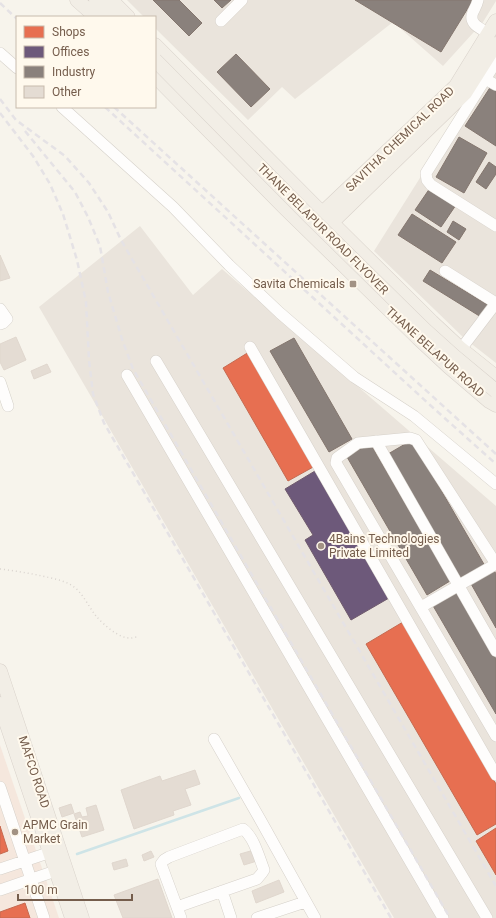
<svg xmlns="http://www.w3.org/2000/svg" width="496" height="918" font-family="Roboto,sans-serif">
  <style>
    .commercial { fill: #f5e7dd }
    .industrial { fill: #eae4dc }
    .shops { fill: #e76f51; stroke: #c56a50 }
    .offices { fill: #6d597a; stroke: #6f5a6c }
    .industry { fill: #8a817c; stroke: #84766e }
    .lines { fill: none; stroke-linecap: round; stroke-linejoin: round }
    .stream { stroke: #cee4e7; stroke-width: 2.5 }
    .building { fill: #e4dcd3; stroke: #e0d7ce }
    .minor-casing { stroke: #d6d1ca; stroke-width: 12 }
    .major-casing { stroke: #d8d1ca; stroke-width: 15 }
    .path { stroke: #dad4cf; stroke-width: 1.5; stroke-dasharray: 1 3; stroke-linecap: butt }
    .minor { stroke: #fefdfc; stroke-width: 11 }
    .major { stroke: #f2eee6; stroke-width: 14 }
    .rail { stroke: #e5e2e5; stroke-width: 2.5; stroke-dasharray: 6 4; stroke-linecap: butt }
    .major-bridge-casing { stroke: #d8d1ca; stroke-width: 15; stroke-linecap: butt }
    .major-bridge { stroke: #f2eee6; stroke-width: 14 }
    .poi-dot { fill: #a29284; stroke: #fff9ed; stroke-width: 1.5 }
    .labels { text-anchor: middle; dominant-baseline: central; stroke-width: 4; stroke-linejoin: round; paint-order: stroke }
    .street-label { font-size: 12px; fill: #755d4c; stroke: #fff9ed }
    .poi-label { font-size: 12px; fill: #755d4c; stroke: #fff9ed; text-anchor: start }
  </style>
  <rect width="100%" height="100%" fill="#f7f4ec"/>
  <!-- commercial -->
  <path class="commercial" d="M0,745L59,918H0Z"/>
  <!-- industrial -->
  <path class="industrial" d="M127,0H496V1L483,22L443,66L393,22L295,99L282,87L248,120L155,28V17H144Z
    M496,57V363L464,338L374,251Z
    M140,226L193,295L222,269L496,506V918H394L39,307Z"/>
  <!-- shops -->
  <path class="shops" d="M249,352L315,466L288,481L223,368Z
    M403,622L496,784V824L477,835L366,644Z
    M0,826L8,851L0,854Z
    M496,828V875L476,841Z
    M25,903L30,918H0V912Z"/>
  <!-- offices -->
  <path class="offices" d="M315,471L389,598L351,620L305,540L313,535L285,489Z"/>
  <!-- industry -->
  <path class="industry" d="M153,0H179L202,23L189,36Z
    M214,0H231L222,8Z
    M355,0H473L441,52Z
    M236,54L270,89L251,107L217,72Z
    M491,86L496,90V146L465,126Z
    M459,137L487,153L464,193L436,177Z
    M489,162L496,167V174L486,189L476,182Z
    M430,188L456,205L441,227L415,210Z
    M412,214L456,242L442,263L398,235Z
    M453,221L466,229L459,240L447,232Z
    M430,270L488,305L481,317L423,281Z
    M294,338L352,439L329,452L270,351Z
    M412,440L485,566L461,580L388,454Z
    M370,443L450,581L427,595L347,457Z
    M493,568L496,574V628L470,582Z
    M456,590L496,659V714L432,604Z"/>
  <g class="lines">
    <!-- stream -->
    <path class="stream" d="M77,854L239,798"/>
  </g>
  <!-- building -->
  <path class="building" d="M0,255L10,278L0,281Z
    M16,337L26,360L4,370L0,362V344Z
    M47,364L51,372L34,379L31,371Z
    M195,770L200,784L185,789L191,805L173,811L174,815L134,829L121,790L160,776L162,781Z
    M71,804L74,813L62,817L59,808Z
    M96,805L104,830L82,837L74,814L80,812L82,817L88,816L86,808Z
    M254,850L257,861L244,865L240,854Z
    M151,851L154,857L144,861L142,855Z
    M126,859L128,866L114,870L112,863Z
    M158,879L172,918H123L114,895Z
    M279,880L284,892L256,903L252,891Z"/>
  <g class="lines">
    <defs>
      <path id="minor" d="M478,0C477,5 475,8 473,12C468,24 480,28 488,33
        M221,21L242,0
        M0,53L17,68
        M496,62L426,173L427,180L431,185L496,226
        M485,79L496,85
        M62,107L173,207L229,265L280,313L354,377L414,416L496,484
        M445,271L496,303
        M0,309L7,319L3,323L0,324
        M250,347L496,775
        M461,349L496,303
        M156,361L487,918
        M127,375L443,918
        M0,382L8,406
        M376,441L496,651
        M496,564L416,440L410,438L358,443L337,458L336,463L496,736
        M421,607L496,564
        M214,739L261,821L315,918
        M0,787L44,918
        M0,869L57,850
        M0,890L64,868
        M222,891L231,918
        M177,907L257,879L262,873L264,870C259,857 254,837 243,829L169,857L164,860L161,864L181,918
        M257,918L305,902"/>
      <path id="major" d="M77,0L96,17
        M96,0L112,17
        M111,0L128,17
        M155,45L315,206L432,322L461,349L496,377
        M155,76L284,207L418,338L448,366L489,401L496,405
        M315,220L456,86L496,21
        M325,229L465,93L496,44
        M0,671L82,918
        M0,704L72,918"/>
    </defs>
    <!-- minor casing -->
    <use href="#minor" class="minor-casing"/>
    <!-- major casing -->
    <use href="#major" class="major-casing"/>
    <!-- path -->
    <path class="path" d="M0,569C17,571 34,574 51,578C58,580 65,581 71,585C82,591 88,606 96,616C103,624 119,639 131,638C133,638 135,637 137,637"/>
    <!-- minor -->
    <use href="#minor" class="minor"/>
    <!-- major -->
    <use href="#major" class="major"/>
    <!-- rail -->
    <path class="rail" d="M0,3L17,19
      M0,99L16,120L65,156L89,183L108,212L121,240L496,886
      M105,107L430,405L496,464
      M114,107L496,454
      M0,113L33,156L50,184L63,214L77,260L86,302L89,360L93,394L104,423L391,918
      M25,131L75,192L88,217L100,246L108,292L122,339L133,369L450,918"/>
    <defs>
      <path id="major-bridge" d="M155,60L310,217L425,330L455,357L496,391"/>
    </defs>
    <!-- major-bridge casing -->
    <use href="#major-bridge" class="major-bridge-casing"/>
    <!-- major-bridge -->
    <use href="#major-bridge" class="major-bridge"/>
  </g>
  <!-- markers -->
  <g class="poi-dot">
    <rect x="349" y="280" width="8" height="8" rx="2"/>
    <circle cx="321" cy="546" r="4"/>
    <circle cx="15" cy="832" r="4"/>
  </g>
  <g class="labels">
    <!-- street labels -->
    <g class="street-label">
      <text transform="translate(400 139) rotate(-44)">SAVITHA CHEMICAL ROAD</text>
      <text transform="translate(323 229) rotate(45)">THANE BELAPUR ROAD FLYOVER</text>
      <text transform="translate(435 352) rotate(42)">THANE BELAPUR ROAD</text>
      <text transform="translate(34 772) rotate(72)">MAFCO ROAD</text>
    </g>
    <!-- poi labels -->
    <g class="poi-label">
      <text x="345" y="284" text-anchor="end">Savita Chemicals</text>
      <text x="329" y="539">4Bains Technologies<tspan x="329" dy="14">Private Limited</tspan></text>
      <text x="23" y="825">APMC Grain<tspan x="23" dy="14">Market</tspan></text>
    </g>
  </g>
  <!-- legend -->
  <rect x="16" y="16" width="140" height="92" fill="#fff9ed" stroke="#c8bbad"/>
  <rect x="24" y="26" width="20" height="12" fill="#e76f51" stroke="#c8bbad"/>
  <text x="52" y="36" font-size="12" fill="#755d4c">Shops</text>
  <rect x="24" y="46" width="20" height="12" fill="#6d597a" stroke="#c8bbad"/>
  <text x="52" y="56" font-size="12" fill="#755d4c">Offices</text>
  <rect x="24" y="66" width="20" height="12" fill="#8a817c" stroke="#c8bbad"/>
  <text x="52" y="76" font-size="12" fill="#755d4c">Industry</text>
  <rect x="24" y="86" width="20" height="12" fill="#e4dcd3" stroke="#c8bbad"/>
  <text x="52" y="96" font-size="12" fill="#755d4c">Other</text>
  <!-- scale -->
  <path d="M18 894v6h114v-6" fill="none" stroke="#755d4c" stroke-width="2"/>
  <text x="24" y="894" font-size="12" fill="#755d4c" stroke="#fff9ed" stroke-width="3" paint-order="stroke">100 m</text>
</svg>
